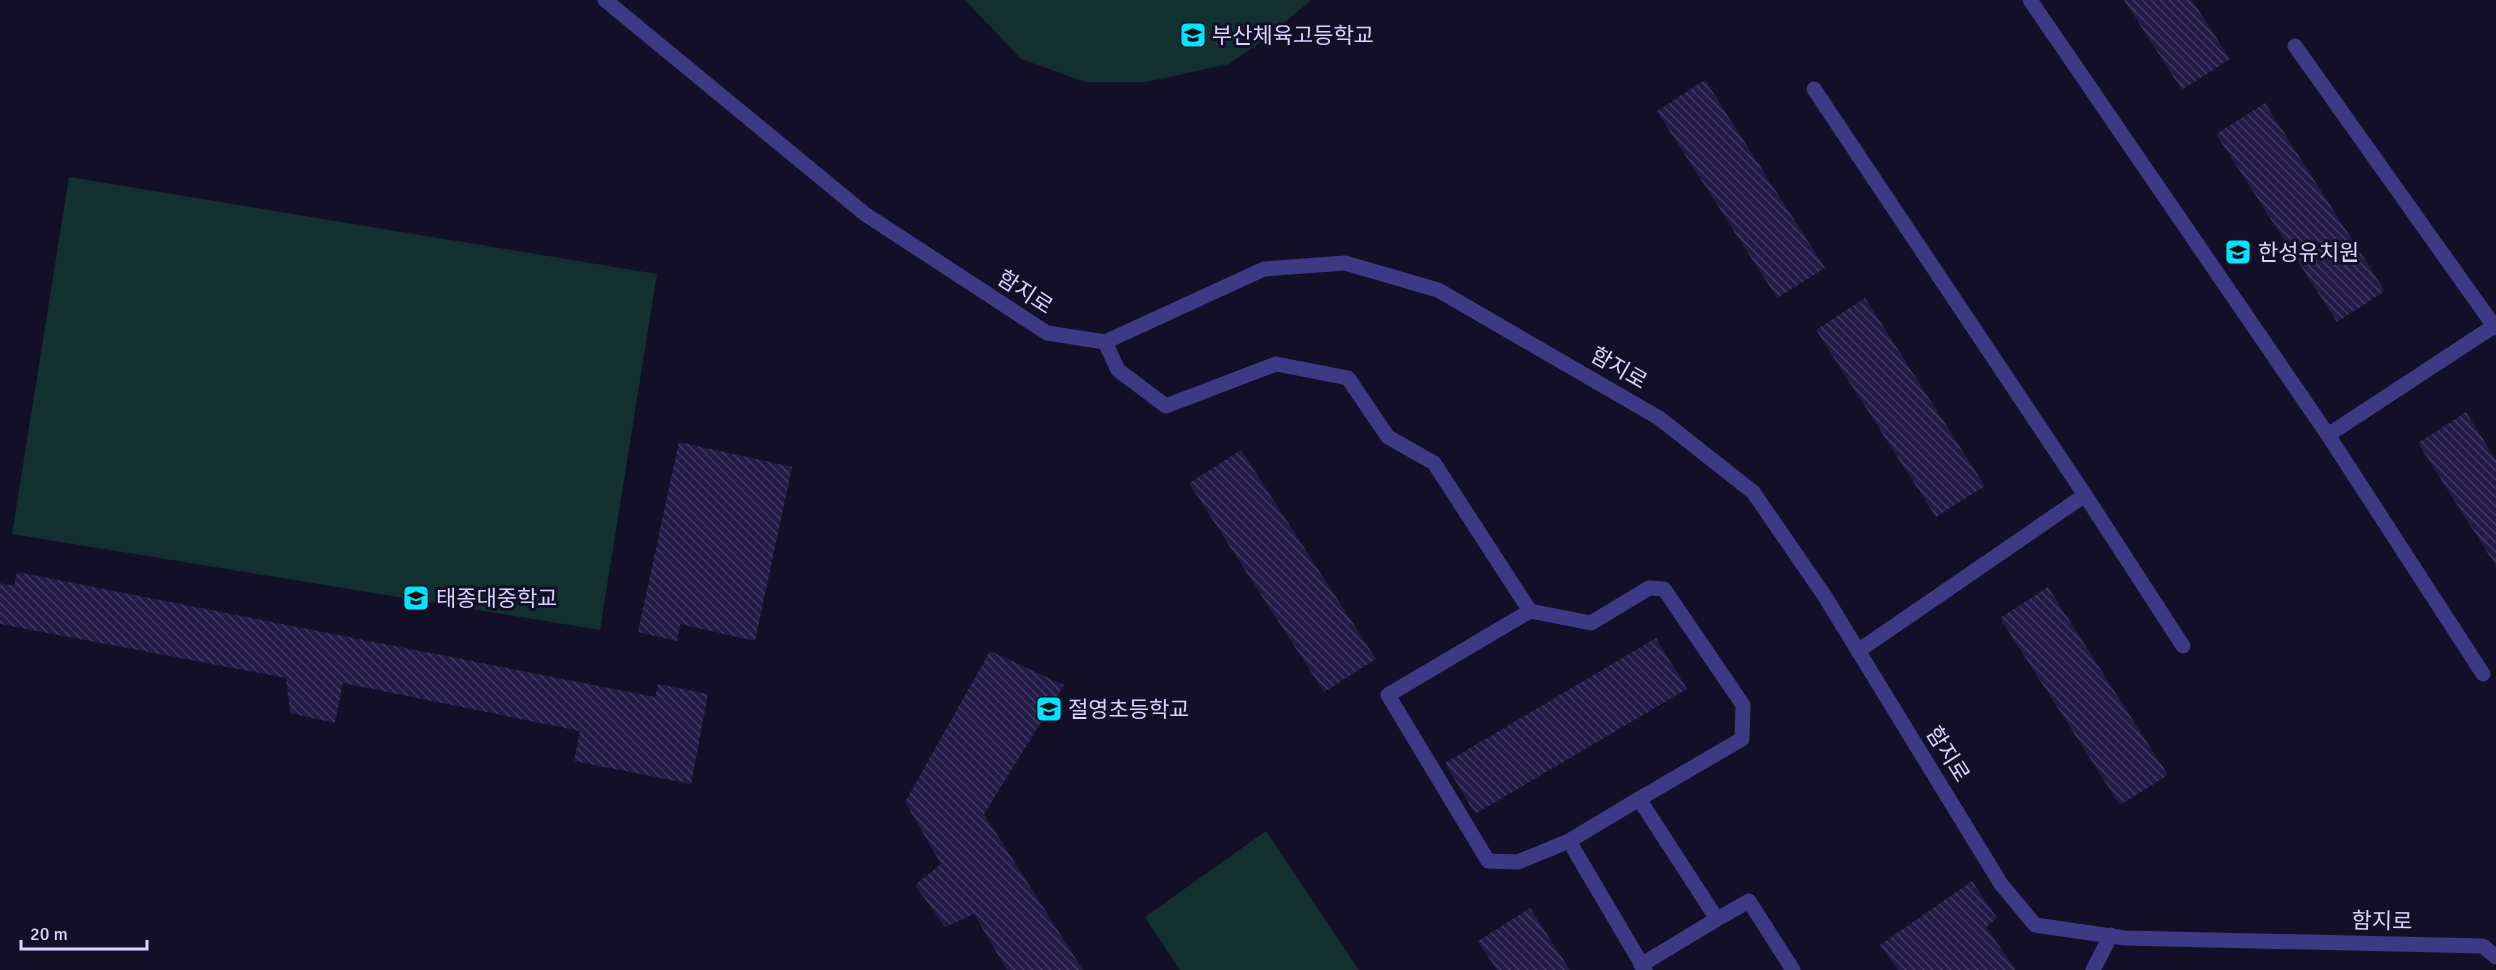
<svg xmlns="http://www.w3.org/2000/svg" width="2496" height="970" font-family="Signika,'Noto Sans KR',sans-serif">
  <style>
    .green { fill: #12302f }
    .building { fill: url(#building-back-hatch) }
    .lines { fill: none; stroke-linecap: round; stroke-linejoin: round }
    .service { stroke: #3d3a85; stroke-width: 15 }
    .tertiary { stroke: #3d3a85; stroke-width: 15 }
    .labels { text-anchor: middle; dominant-baseline: central; stroke-width: 6; stroke-linejoin: round; paint-order: stroke }
    .poi-label { font-size: 22px; fill: #d9d4ff; stroke: #130f26; text-anchor: start }
    .street-label { font-size: 22px; fill: #d9d4ff; stroke: #130f26 }
  </style>
  <defs>
    <pattern id="building-back-hatch" width="6" height="6" patternUnits="userSpaceOnUse" patternTransform="scale(1.5)"><rect width="6" height="6" fill="#241b47"/><path d="M-1 5l2 2M0 0l6 6M5-1l2 2" fill="none" stroke="#433b63"/></pattern>
  </defs>
  <rect width="100%" height="100%" fill="#130f26"/>
  <!-- green -->
  <path class="green" d="M965,0H1311L1271,35L1229,64L1146,82H1085L1021,59Z
    M69,177L657,274L600,630L12,534Z
    M1266,831L1359,970H1180L1145,917Z"/>
  <!-- building -->
  <path class="building" d="M2124,0H2192L2230,59L2182,90Z
    M1705,80L1825,268L1777,298L1657,111Z
    M2265,103L2385,291L2337,322L2216,134Z
    M1865,298L1985,486L1936,517L1816,330Z
    M2466,412L2496,460V566L2418,443Z
    M679,442L792,467L755,641L680,624L677,641L638,632Z
    M1241,450L1376,659L1324,692L1189,483Z
    M17,572L655,697L658,684L708,694L691,784L574,761L580,731L343,683L335,723L290,713L286,678L0,624V583L14,586Z
    M2048,587L2168,775L2120,805L2000,618Z
    M1656,638L1687,689L1475,814L1445,763Z
    M990,651L1064,685L984,814L1083,970H1007L974,914L945,927L915,885L941,864L905,802Z
    M1972,881L1997,918L1986,927L2016,970H1898L1880,945Z
    M1530,908L1570,970H1497L1478,941Z"/>
  <g class="lines">
    <!-- service -->
    <path class="service" d="M2030,0L2328,435
      M2295,46L2494,326
      M1814,89L2085,495L2183,646
      M1105,342L1118,370L1166,406L1276,364L1348,378L1388,437L1434,463L1530,611L1591,623L1649,588L1664,589L1743,705L1742,739L1639,799L1717,919L1749,901L1793,970
      M1530,611L1388,695L1488,861L1518,862L1569,841
      M1858,651L2085,495
      M2483,674L2328,435L2494,326L2496,328
      M1639,799L1569,841L1645,970
      M1641,965L1717,919
      M2093,970L2111,935"/>
    <!-- tertiary -->
    <path class="tertiary" d="M605,0L865,214L1047,333L1105,342L1264,269L1345,263L1438,290L1659,418L1753,492L1824,595L2001,884L2035,925L2125,938L2483,946L2496,957"/>
  </g>
  <!-- icons -->
  <defs>
    <symbol id="school-square" viewBox="-11 -11 22 22"><rect x="-9" y="-9" width="18" height="18" rx="4" fill="#00e5ff" stroke="#130f26"/><path d="M0-5L7-2L0 1L-7-2ZM-4 1L0 2.5L4 1V4Q0 6-4 4Z" fill="#111"/></symbol>
  </defs>
  <g fill-rule="evenodd">
    <use href="#school-square" x="1178" y="20" width="30" height="30"/>
    <use href="#school-square" x="2223" y="237" width="30" height="30"/>
    <use href="#school-square" x="401" y="583" width="30" height="30"/>
    <use href="#school-square" x="1034" y="694" width="30" height="30"/>
  </g>
  <g class="labels">
    <!-- poi labels -->
    <g class="poi-label">
      <text x="1212" y="35">부산체육고등학교</text>
      <text x="2258" y="252">한성유치원</text>
      <text x="436" y="598">태종대중학교</text>
      <text x="1068" y="709">절영초등학교</text>
    </g>
    <!-- street labels -->
    <g class="street-label">
      <text transform="translate(1025 292) rotate(33)">함지로</text>
      <text transform="translate(1619 368) rotate(30)">함지로</text>
      <text transform="translate(1948 754) rotate(58)">함지로</text>
      <text transform="translate(2382 921) rotate(1)">함지로</text>
    </g>
  </g>
  <!-- scale -->
  <path d="M21 940v9h126v-9" fill="none" stroke="#d9d4ff" stroke-width="3"/>
  <text x="30" y="940" font-size="18" fill="#d9d4ff" stroke="#130f26" stroke-width="4.5" paint-order="stroke">20 m</text>
</svg>
